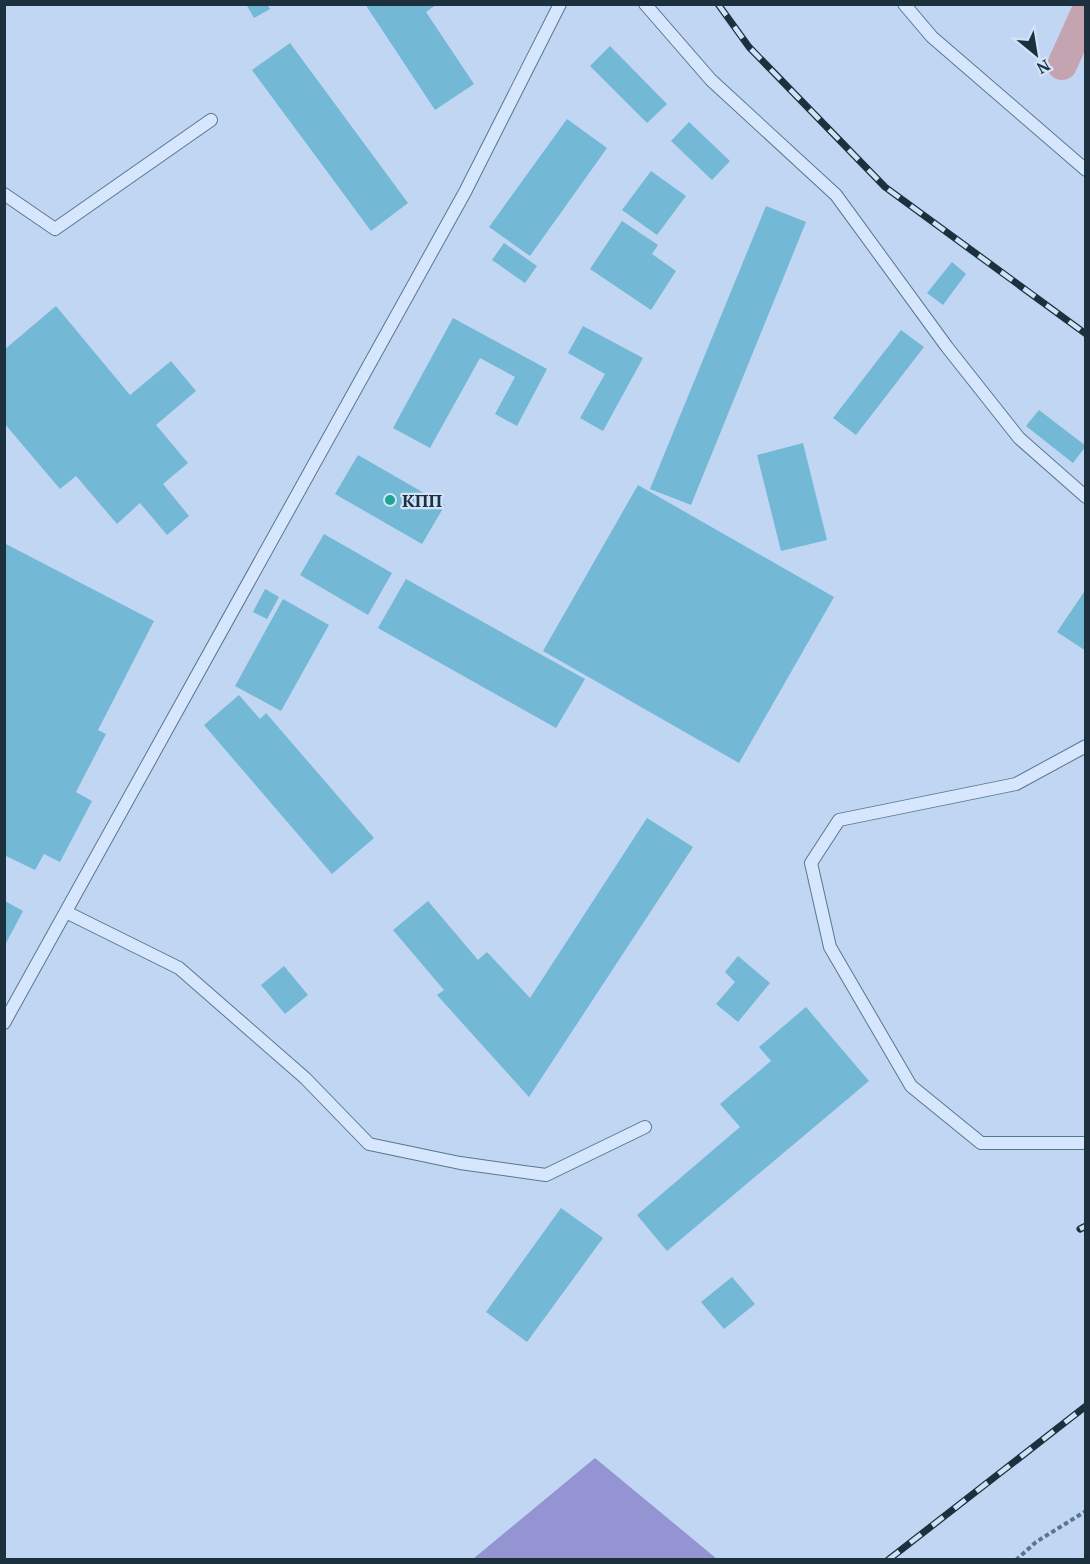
<svg xmlns="http://www.w3.org/2000/svg" width="1090" height="1564" font-family="'PT Serif',serif">
  <style>
    .green { fill: #9494d2 }
    .lines { fill: none; stroke-linecap: round; stroke-linejoin: round }
    .canal { stroke: #c5a4b2; stroke-width: 30 }
    .building { fill: #73b8d5 }
    .lane-casing { stroke: #56788f; stroke-width: 14 }
    .path { stroke: #56788f; stroke-width: 4; stroke-dasharray: 4.5 3; stroke-linecap: butt }
    .lane { stroke: #d6e6fc; stroke-width: 12 }
    .rail-casing { stroke: #1c313d; stroke-width: 7 }
    .rail { stroke: #d2e2f9; stroke-width: 4.5; stroke-dasharray: 14; stroke-linecap: butt }
    .poi-dot { fill: #1fa594; stroke: #d2e2f9; stroke-width: 2 }
    .labels { text-anchor: middle; dominant-baseline: central; stroke-width: 4.5; stroke-linejoin: round; paint-order: stroke }
    .poi-label { font-size: 18px; font-weight: bold; fill: #1c313d; stroke: #d2e2f9; text-anchor: start }
  </style>
  <rect width="100%" height="100%" fill="#c1d6f3"/>
  <!-- green -->
  <path class="green" d="M595,1458L717,1559H473Z"/>
  <g class="lines">
    <!-- canal -->
    <path class="canal" d="M1062,65L1086,12"/>
  </g>
  <!-- building -->
  <path class="building" d="M246,4H267L270,9L254,18Z
    M365,4H437L426,12L474,84L435,110Z
    M290,43L408,203L371,231L252,70Z
    M610,46L667,104L647,123L590,66Z
    M567,119L607,148L530,256L489,227Z
    M689,122L730,161L712,180L671,141Z
    M651,171L686,196L657,235L622,210Z
    M766,206L806,222L691,505L650,489Z
    M622,221L658,245L652,254L676,271L651,310L590,269Z
    M504,243L537,266L525,283L492,260Z
    M952,262L966,274L943,305L927,293Z
    M56,306L130,395L171,361L196,391L156,425L188,463L163,484L189,516L167,535L140,503L117,524L76,476L60,489L4,423V350Z
    M453,318L547,369L517,426L495,414L515,377L480,358L430,448L393,428Z
    M583,326L643,358L603,431L580,418L605,374L568,353Z
    M901,330L924,347L856,435L833,418Z
    M1039,410L1086,446L1073,463L1026,426Z
    M803,443L827,540L781,551L757,455Z
    M358,455L445,505L422,544L335,494Z
    M638,485L834,597L739,763L543,651Z
    M324,534L392,573L368,615L300,575Z
    M4,543L154,621L98,730L106,734L76,792L92,801L60,862L44,854L35,870L4,855Z
    M406,579L585,679L556,728L378,628Z
    M265,589L279,597L267,619L253,612Z
    M1086,589V651L1057,632Z
    M283,599L329,625L281,711L235,686Z
    M239,695L260,719L266,713L374,838L332,874L204,725Z
    M647,818L693,847L529,1097L437,995L444,990L393,930L428,901L478,960L487,952L530,998Z
    M5,901L23,911L5,945Z
    M738,956L770,983L738,1022L716,1004L735,982L725,972Z
    M284,966L308,995L285,1014L261,985Z
    M806,1007L869,1081L667,1251L637,1215L740,1127L720,1104L771,1061L759,1047Z
    M561,1208L603,1238L527,1342L486,1312Z
    M732,1277L755,1304L724,1329L701,1302Z"/>
  <g class="lines">
    <defs>
      <path id="lane" d="M645,4L711,80L836,195L947,347L1019,438L1086,497
        M904,4L932,37L1086,170
        M4,194L55,229L211,120
        M1086,746L1016,784L839,820L811,863L830,947L911,1086L981,1143H1086
        M66,912L179,968L305,1078L369,1144L460,1163L546,1175L645,1127
        M4,1023L465,192L560,4"/>
    </defs>
    <!-- lane casing -->
    <use href="#lane" class="lane-casing"/>
    <!-- path -->
    <path class="path" d="M1016,1560L1036,1542L1086,1511"/>
    <!-- lane -->
    <use href="#lane" class="lane"/>
    <defs>
      <path id="rail" d="M718,4L749,47L885,187L1086,334
        M1080,1229L1086,1226
        M888,1560L1086,1406"/>
    </defs>
    <!-- rail casing -->
    <use href="#rail" class="rail-casing"/>
    <!-- rail -->
    <use href="#rail" class="rail"/>
  </g>
  <!-- markers -->
  <circle class="poi-dot" cx="390" cy="500" r="6"/>
  <g class="labels">
    <!-- poi labels -->
    <g class="poi-label">
      <text x="402" y="500">КПП</text>
    </g>
  </g>
  <!-- border -->
  <rect width="1090" height="1564" fill="none" stroke="#1c313d" stroke-width="12"/>
  <!-- north arrow -->
  <g transform="translate(1036 54) rotate(150)" stroke="#d2e2f9" stroke-width="4.5" paint-order="stroke">
  <path d="M0-4.5L10 22L0 15L-10 22Z" fill="#1c313d"/>
  <text y="-9" font-size="16" font-weight="bold" text-anchor="middle" fill="#1c313d">N</text>
  </g>
</svg>
